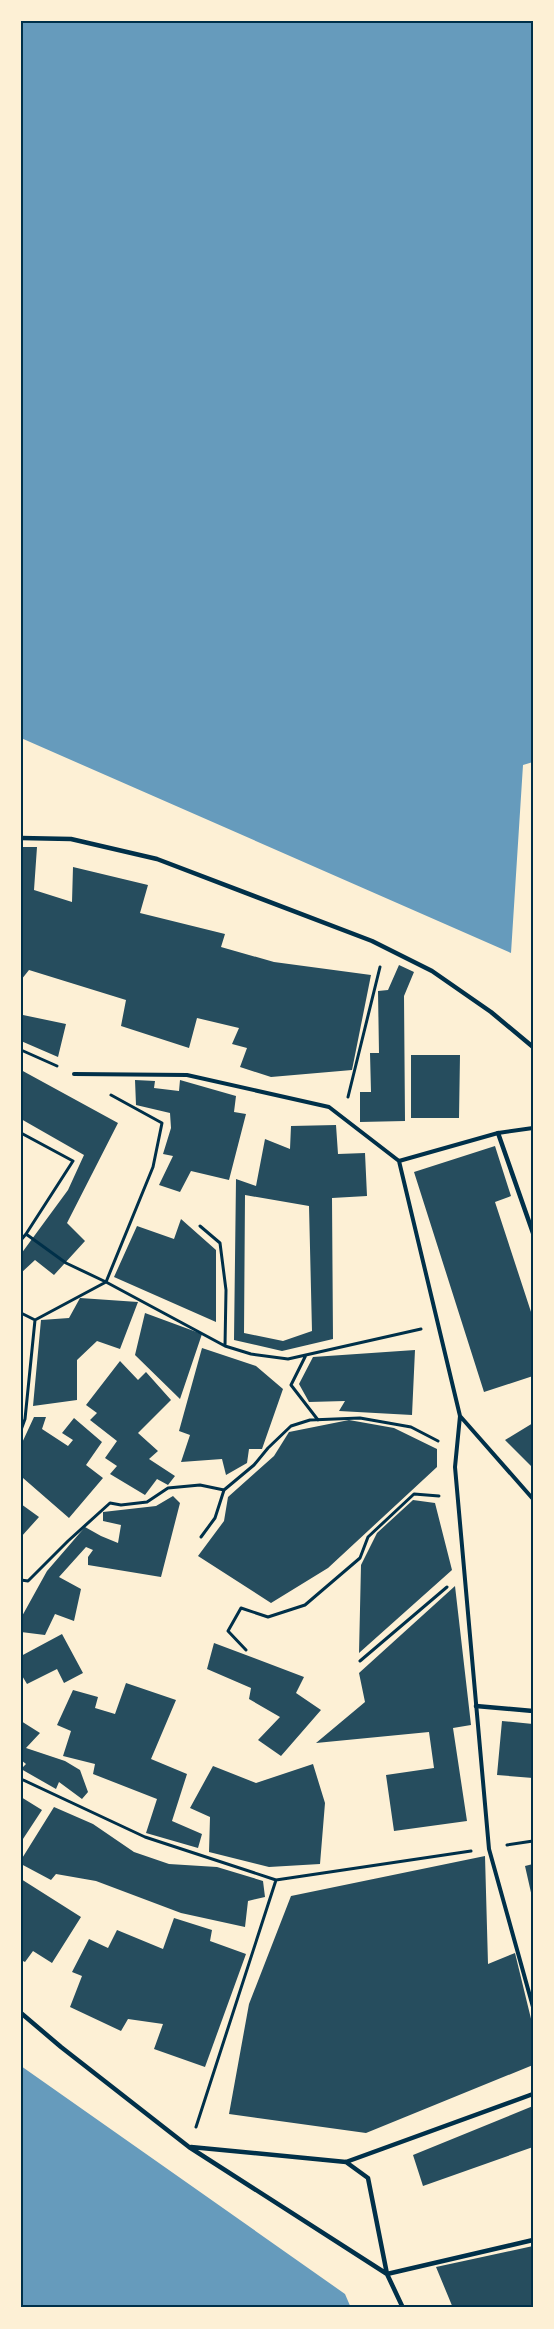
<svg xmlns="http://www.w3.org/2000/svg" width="554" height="2329" font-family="Lato,sans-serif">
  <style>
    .water { fill: #669bbc }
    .building { fill: #264d5e; fill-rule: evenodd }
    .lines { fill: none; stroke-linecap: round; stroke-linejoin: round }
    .path { stroke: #003049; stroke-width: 3 }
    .service { stroke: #003049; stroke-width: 4 }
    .pedestrian { stroke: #003049; stroke-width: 4.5 }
    .neatline { fill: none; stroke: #003049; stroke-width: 2 }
  </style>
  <rect width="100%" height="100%" fill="#fdf0d5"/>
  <!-- water -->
  <path class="water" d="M21,21H533V762L523,765L511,953L21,738Z
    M21,2066L345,2294L351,2308H21Z"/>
  <!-- building -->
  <path class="building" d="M21,847H37L34,890L72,902L73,867L148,885L140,913L225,934L221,947L274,962L371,975L352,1070L271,1077L240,1067L247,1048L232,1044L239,1028L197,1018L189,1048L121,1026L126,1000L29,970L21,980Z
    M399,965L414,972L404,996L405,1121L360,1122V1092H371L370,1053H379L378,991L388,990Z
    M23,1015L66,1024L58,1057L21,1041Z
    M411,1055H460L459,1118H411Z
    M21,1070L118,1123L67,1223L85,1241L54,1275L35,1260L21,1273V1254L68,1190L84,1155L21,1119Z
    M135,1080L155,1081L154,1088L179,1091L180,1080L236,1096L234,1112L246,1114L229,1180L191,1171L180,1192L159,1185L173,1156L163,1154L171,1128L170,1113L136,1105Z
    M336,1125L338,1154L365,1153L367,1196L332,1198L333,1339L282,1351L234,1340L236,1179L256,1186L265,1139L290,1149L291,1126ZM245,1195L309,1206L312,1331L283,1341L244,1333Z
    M495,1146L511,1196L495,1202L533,1318V1376L484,1392L414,1172Z
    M181,1219L216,1250V1322L114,1277L137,1226L174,1239Z
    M80,1298L138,1302L120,1349L97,1341L77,1360V1400L33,1406L41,1320L69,1318Z
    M145,1313L202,1334L180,1399L135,1355Z
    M202,1348L256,1366L283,1389L262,1449H249L247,1463L226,1475L222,1459L181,1462L190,1435L179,1431Z
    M415,1350L412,1415L339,1411L345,1401L309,1402L299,1384L313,1357Z
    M120,1361L138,1380L146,1372L171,1400L138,1433L158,1451L149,1459L175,1476L168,1485L157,1479L145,1495L110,1474L117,1466L105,1458L117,1441L90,1420L97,1413L86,1405Z
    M34,1417H46L42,1429L68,1446L73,1440L62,1433L74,1418L102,1442L86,1465L103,1478L69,1518L23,1478L21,1480V1445Z
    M349,1420L394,1428L437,1449V1467L328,1568L271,1603L198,1556L224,1521L228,1497L274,1456L289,1432Z
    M533,1423V1468L505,1440Z
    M173,1496L180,1503L161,1577L88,1565V1557L93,1550L86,1547L59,1577L81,1589L74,1621L55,1614L45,1635L21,1632V1618L47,1571L85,1527L101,1536L118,1543L121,1525L103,1521V1512L156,1506Z
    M413,1500L435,1503L452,1570L359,1653L361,1565L377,1533Z
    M21,1504L39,1517L21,1537Z
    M455,1586L471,1725L453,1728L467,1821L394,1831L386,1775L434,1768L429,1732L316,1743L365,1702L359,1673Z
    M62,1634L83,1673L64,1683L57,1669L27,1684L21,1674V1656Z
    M214,1643L304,1677L296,1693L321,1710L281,1756L258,1740L280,1717L249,1699L251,1688L207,1669Z
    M126,1683L176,1700L151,1759L187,1774L172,1821L202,1834L198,1848L146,1833L157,1799L93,1774L95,1764L63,1756L71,1731L57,1725L73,1690L98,1697L95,1708L115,1714Z
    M21,1721L40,1733L26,1748L65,1761L80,1770L88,1792L82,1799L59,1782L56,1789L21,1769L26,1764L21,1760Z
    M502,1721L533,1724V1778L497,1775Z
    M313,1764L325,1803L320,1864L269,1867L209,1852L210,1817L190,1808L213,1766L256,1783Z
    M21,1797L42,1810L21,1842Z
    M54,1807L93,1824L134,1852L169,1864L217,1867L263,1881L265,1897L248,1901L245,1927L181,1913L96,1881L56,1874L51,1880L21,1864V1860Z
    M485,1856L488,1964L515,1953L533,2027V2065L366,2133L229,2114L249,2004L291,1896Z
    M533,1864V1897H532L525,1866Z
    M21,1879L81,1917L52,1963L33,1951L25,1962L21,1960Z
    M174,1918L212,1930L210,1941L246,1954L205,2067L154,2049L163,2024L128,2019L121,2031L70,2007L82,1976L72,1972L89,1939L108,1948L117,1930L163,1949Z
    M533,2106V2147L423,2186L413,2155Z
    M533,2246V2308H453L436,2267Z"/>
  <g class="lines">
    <!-- path -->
    <path class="path" d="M21,1050L57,1066
      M348,1097L380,967
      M21,1133L73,1161L26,1234L66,1263L106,1282L225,1346L251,1354L288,1359L421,1329
      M200,1226L220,1243L226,1290L225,1346
      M21,1240L26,1234
      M21,1313L35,1320
      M306,1355L291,1385L318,1420
      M21,1430L25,1419L35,1320L106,1282L153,1167L162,1123L111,1095
      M201,1537L215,1518L224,1490L254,1465L268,1448L291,1426L310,1420L360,1418L411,1427L438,1441
      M21,1580L28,1581L68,1541L110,1503L121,1505L147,1502L168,1488L200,1485L224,1490
      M246,1650L228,1631L241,1608L268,1617L305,1605L360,1558L368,1537L414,1494L439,1496
      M360,1661L447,1587
      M21,1779L145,1837L276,1880L471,1851
      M507,1845L533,1841
      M196,2127L276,1880"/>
    <!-- service -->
    <path class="service" d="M74,1074L187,1075L329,1107L399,1161
      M399,1161L460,1416L455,1467L489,1849L533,2007
      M399,1161L498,1133L533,1128
      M460,1416L533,1499"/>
    <!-- pedestrian -->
    <path class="pedestrian" d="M21,838L71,839L157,859L372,941L432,971L491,1012L533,1047
      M498,1133L533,1233
      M476,1706L533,1711
      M21,2013L61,2047L189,2147L387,2274L403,2308
      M191,2147L346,2162L533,2094
      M346,2162L368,2178L387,2274L533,2240"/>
  </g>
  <!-- border -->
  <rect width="554" height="2329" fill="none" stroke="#fdf0d5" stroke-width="45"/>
  <rect x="22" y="22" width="510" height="2284" class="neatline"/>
</svg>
